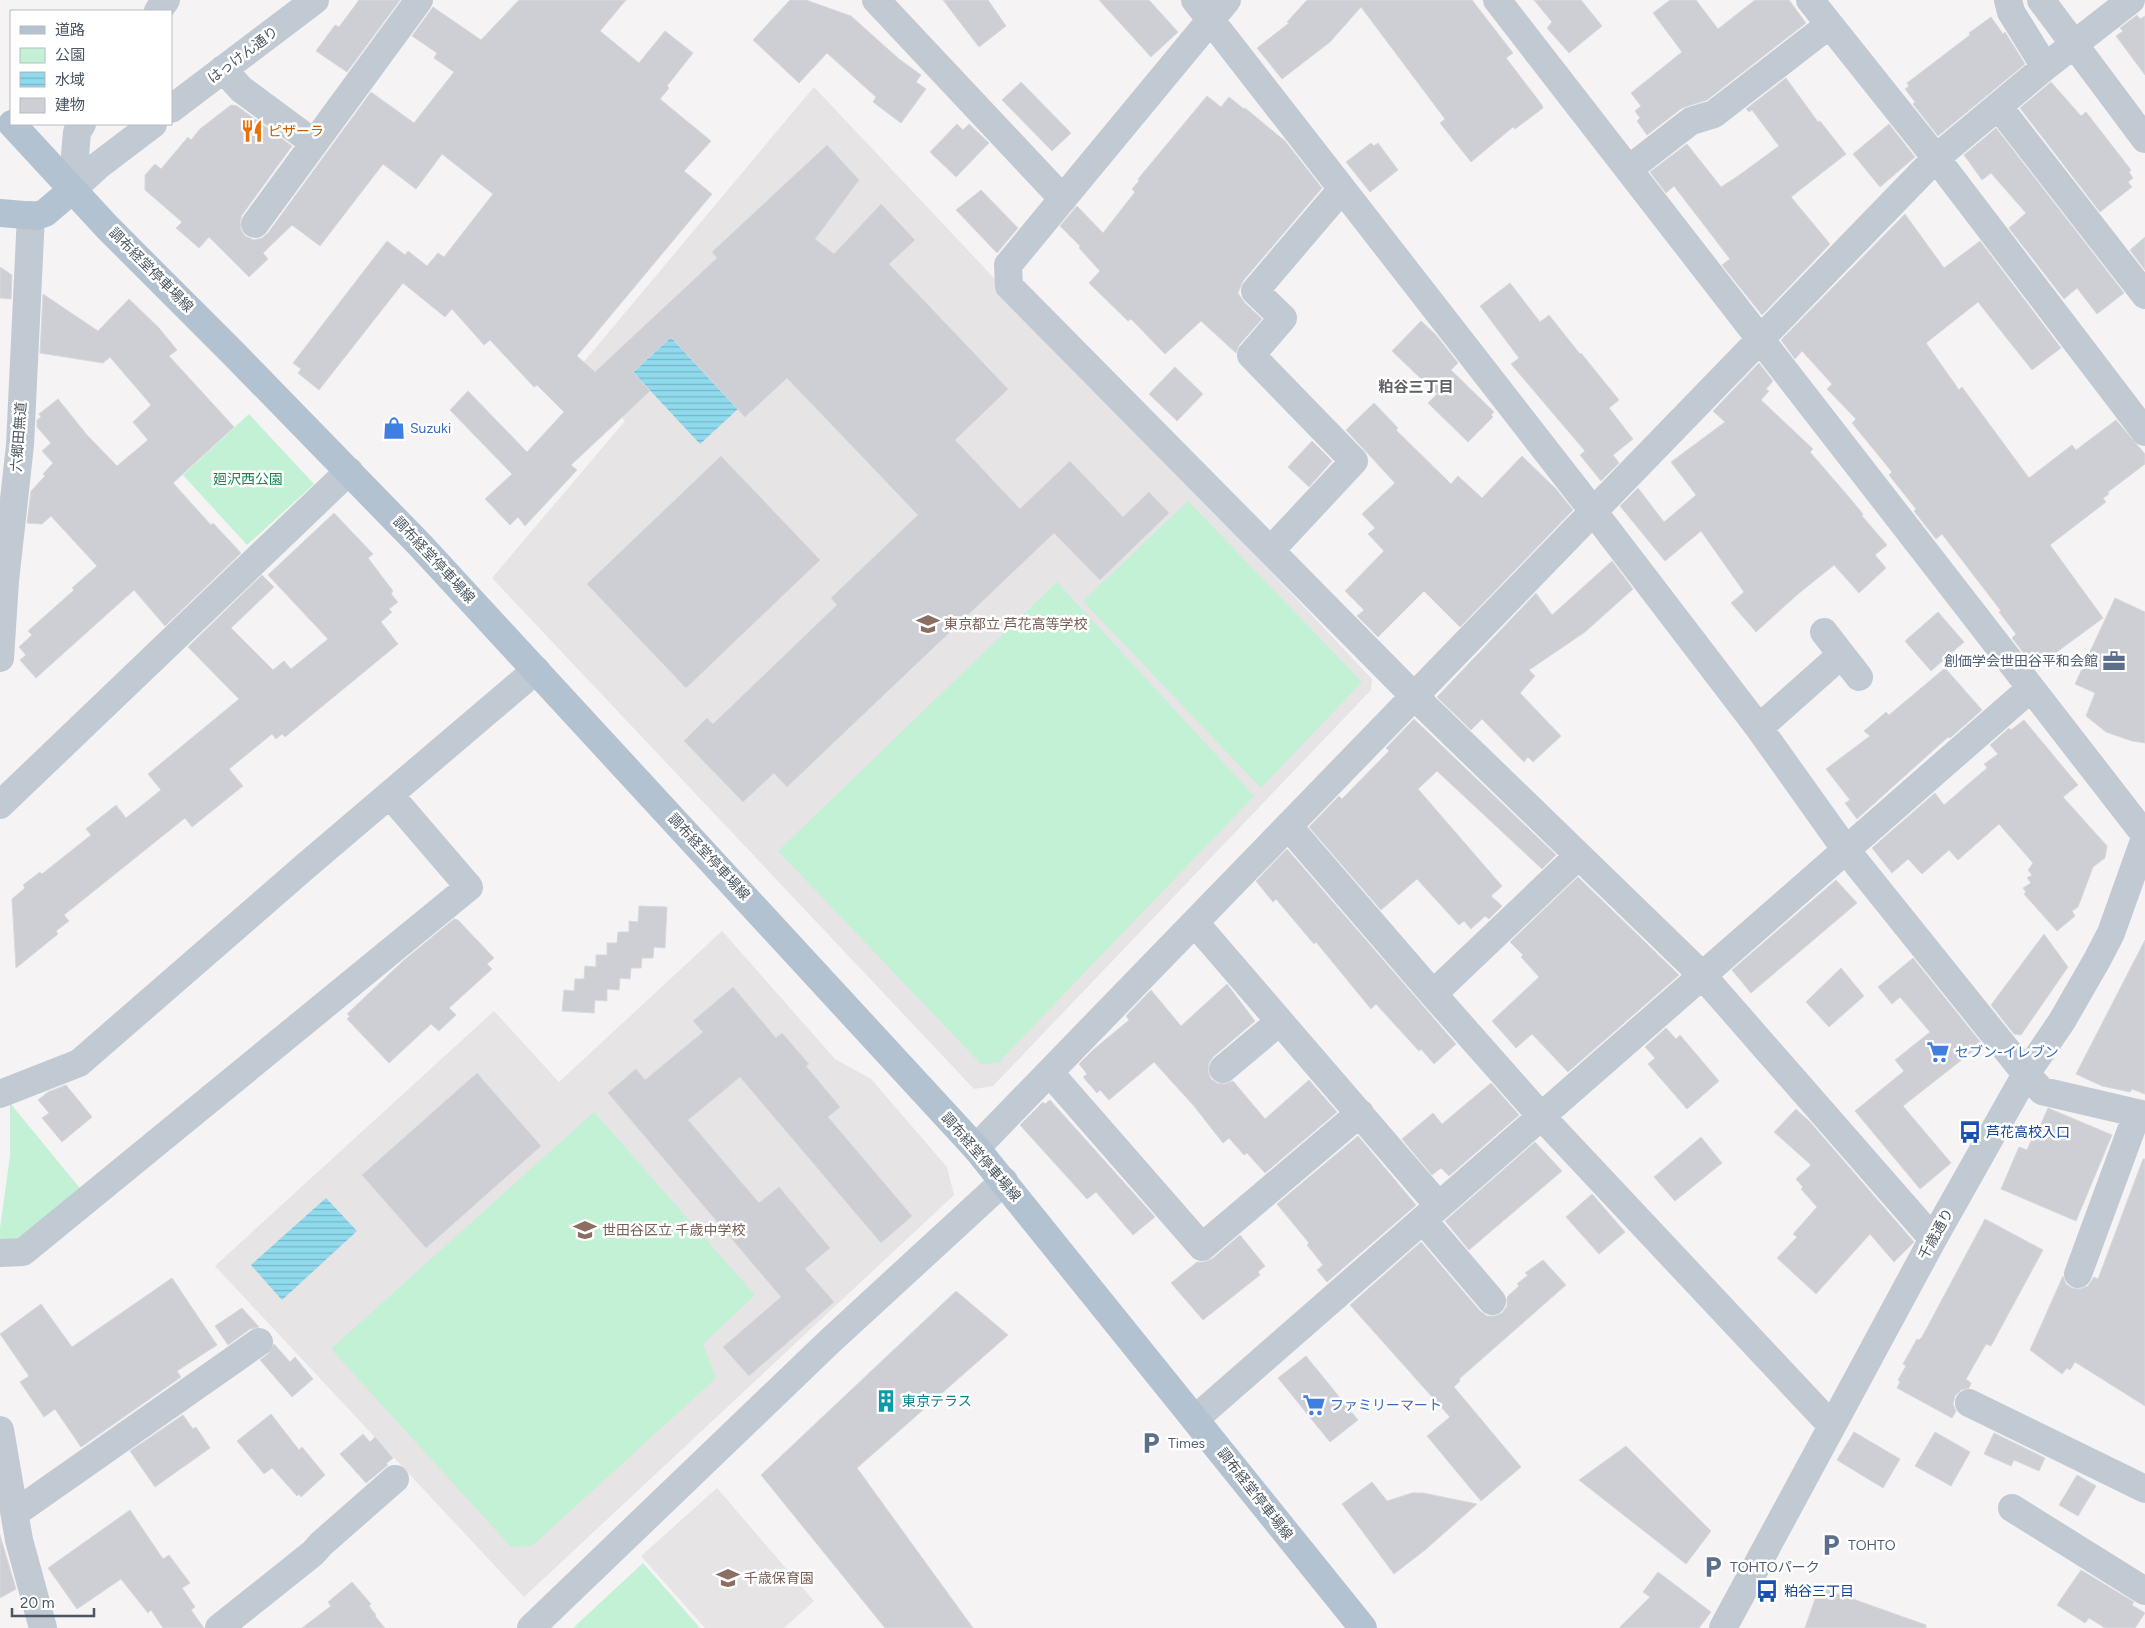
<svg xmlns="http://www.w3.org/2000/svg" width="2145" height="1628" font-family="Figtree,'Noto Sans JP',sans-serif">
  <style>
    .education { fill: #e6e4e5 }
    .green { fill: #c3f1d5 }
    .water { fill: url(#water-rules) }
    .building { fill: #cdcfd5; stroke: #d7d9de }
    .lines { fill: none; stroke-linecap: round; stroke-linejoin: round }
    .minor { stroke: #c1cad2; stroke-width: 28 }
    .major { stroke: #b3c2d1; stroke-width: 28 }
    .labels { text-anchor: middle; dominant-baseline: central; stroke-width: 5; stroke-linejoin: round; paint-order: stroke }
    .street-label { font-size: 14px; fill: #4a5661; stroke: #fff }
    .food-label { font-size: 14px; fill: #c56008; stroke: #fff; text-anchor: start }
    .shop-label { font-size: 14px; fill: #366cbe; stroke: #fff; text-anchor: start }
    .park-label { font-size: 14px; fill: #17864f; stroke: #fff }
    .education-label { font-size: 14px; fill: #785e54; stroke: #fff; text-anchor: start }
    .service-label { font-size: 14px; fill: #4e5e75; stroke: #fff; text-anchor: start }
    .transit-label { font-size: 14px; fill: #164399; stroke: #fff; text-anchor: start }
    .culture-label { font-size: 14px; fill: #0d838f; stroke: #fff; text-anchor: start }
    .neighbourhood-label { font-size: 15px; font-weight: bold; fill: #5f6368; stroke: #fff }
  </style>
  <defs>
    <pattern id="water-rules" width="6" height="5" patternUnits="userSpaceOnUse" patternTransform="scale(1.25)"><rect width="6" height="5" fill="#90daee"/><path d="M0 2.5h6" fill="none" stroke="#78b4c4"/></pattern>
  </defs>
  <rect width="100%" height="100%" fill="#f5f3f3"/>
  <!-- education -->
  <path class="education" d="M814,87L1372,679L1371,690L993,1086L974,1089L492,578L625,421L577,370Z
    M722,931L835,1059L871,1079L947,1167L954,1195L524,1597L215,1266L494,1011L559,1082Z
    M717,1488L814,1601L784,1628H705L641,1556Z"/>
  <!-- green -->
  <path class="green" d="M249,414L314,484L247,545L183,475Z
    M1188,501L1362,682L1261,788L1083,601Z
    M1057,582L1254,796L998,1063L981,1064L778,851Z
    M10,1103L83,1192L21,1246L0,1244V1228L10,1156Z
    M594,1112L755,1295L703,1344L716,1378L532,1546L511,1547L331,1349Z
    M643,1563L700,1628H573Z"/>
  <!-- water -->
  <path class="water" d="M671,337L738,409L700,444L633,372Z
    M326,1198L357,1231L282,1300L251,1265Z"/>
  <!-- building -->
  <path class="building" d="M359,0H400L347,72L316,51L335,25L339,27Z
    M519,0H626L600,31L639,63L665,31L693,53L667,86L669,88L660,99L711,141L684,171L712,194L577,356L595,372L717,258L712,252L827,145L859,180L815,239L834,254L881,204L915,240L889,264L1008,389L955,440L1020,509L1070,461L1123,517L1149,492L1169,513L1100,580L1054,533L787,787L774,773L743,802L684,741L707,718L713,724L837,605L831,598L918,515L787,378L745,417L671,337L633,372L650,391L571,465L577,470L525,526L518,517L510,525L485,499L512,474L450,410L468,391L527,452L564,412L537,385L534,387L490,340L484,345L452,309L445,317L403,283L319,390L298,373L301,369L293,363L387,241L405,255L408,251L427,266L438,253L444,257L493,194L442,154L416,189L383,164L320,246L292,225L263,253L268,259L249,277L209,237L199,248L176,228L182,222L145,190V175L155,164L161,169L188,137L191,140L200,129L231,105L237,106L292,146L242,215L240,222L241,230L245,236L254,240L262,238L268,233L371,92L414,123L454,72L434,58L437,53L412,36L433,7L481,40Z
    M790,0H806L851,16L899,59L921,75L916,82L926,89L901,123L873,102L876,97L827,53L799,83L753,40Z
    M943,0H988L1006,26L979,47Z
    M1099,0H1149L1178,32L1151,57Z
    M1307,0H1472L1513,53L1506,58L1542,105L1543,108L1515,129L1513,127L1471,162L1440,123L1445,119L1361,7L1330,42L1282,79L1257,48L1289,23L1287,22Z
    M1534,0H1581L1602,26L1569,53L1547,28L1552,22Z
    M1670,0H1696L1718,29L1755,0H1789L1806,23L1707,100L1682,108L1647,135L1637,121L1640,118L1635,111L1641,106L1631,93L1682,52L1653,13Z
    M2137,15L2140,19L2145,16V75L2116,36L2123,31L2120,28Z
    M1991,17L2003,34L2005,32L2025,64L1938,136L1913,104L1915,102L1905,89L1909,86L1907,83L1970,35L1969,33Z
    M1786,78L1818,122L1820,121L1846,154L1791,197L1830,244L1762,315L1722,265L1730,259L1674,186L1666,193L1650,172L1687,144L1721,187L1738,176L1779,146L1752,110L1749,112L1746,109Z
    M1021,82L1071,133L1052,151L1002,100Z
    M2051,82L2081,116L2086,112L2131,170L2129,172L2133,178L2128,182L2132,187L2100,212L2020,108Z
    M1207,96L1221,107L1229,97L1244,109L1245,108L1285,141L1322,188L1243,281L1238,293L1244,302L1262,319L1239,345L1236,353L1201,321L1165,354L1131,319L1128,321L1089,283L1100,271L1079,248L1080,246L1060,226L1077,206L1103,233L1135,192L1132,189L1139,181L1138,179Z
    M957,124L963,130L969,124L989,143L956,177L930,152Z
    M1889,124L1915,157L1880,187L1853,154Z
    M1996,128L2124,293L2097,314L2077,288L2064,299L2009,228L2026,213L1991,173L1982,180L1964,155Z
    M1371,143L1374,146L1378,143L1398,170L1370,192L1346,162Z
    M981,190L1018,228L997,253L956,210Z
    M1905,214L1944,268L1980,241L2061,348L2032,370L1978,302L1926,343L1959,390L1962,387L2029,478L2072,445L2076,450L2116,420L2145,454V464L2108,492L2109,494L2103,498L2106,502L2050,545L2103,618L2035,668L2012,638L2016,634L1999,612L2001,611L1942,534L1936,539L1914,511L1916,509L1889,475L1892,472L1852,423L1856,419L1827,389L1832,384L1802,351L1795,359L1781,340Z
    M2145,237V270L2130,250Z
    M0,267L12,275L11,299L0,298Z
    M1510,283L1540,322L1549,315L1580,354L1581,353L1619,400L1609,408L1633,439L1613,455L1619,463L1601,481L1580,455L1585,451L1511,364L1519,358L1480,306Z
    M43,294L98,331L129,299L159,328L177,350L169,356L234,427L173,483L211,525L213,523L241,553L165,626L134,590L36,678L20,660L26,655L19,647L32,635L28,631L74,590L72,588L97,566L51,516L42,524L27,523L31,491L45,476L43,474L53,463L42,451L51,443L37,427V420L41,417L39,414L58,399L87,435L117,466L148,440L133,422L151,405L110,357L103,363L40,353Z
    M1421,321L1436,335L1458,363L1451,370L1494,412L1491,415L1493,417L1468,442L1428,403L1437,394L1392,351Z
    M1759,363L1773,381L1766,389L1769,391L1761,400L1813,449L1810,452L1848,496L1863,514L1862,516L1887,545L1875,555L1886,568L1859,593L1834,565L1798,594L1756,632L1731,603L1744,592L1701,531L1665,561L1620,506L1638,488L1664,522L1696,495L1671,462L1725,422L1713,411Z
    M1175,367L1203,394L1177,421L1149,394Z
    M1374,403L1398,428L1396,430L1451,484L1458,476L1482,498L1522,456L1556,489L1573,510L1460,627L1424,591L1378,637L1357,616L1364,610L1345,591L1384,551L1368,534L1375,528L1362,514L1395,483L1346,430Z
    M1312,441L1332,461L1309,487L1288,467Z
    M721,456L820,560L686,688L587,584Z
    M334,513L373,554L368,558L393,591L391,594L398,602L389,609L392,612L381,622L398,644L285,737L282,734L276,739L272,734L229,769L243,786L192,827L185,818L64,915L69,921L56,931L58,934L16,968L12,899L25,888L23,885L40,872L42,874L91,835L86,829L116,805L126,818L161,790L148,774L239,699L188,647L262,575L274,587L231,628L273,670L284,661L291,669L328,639L268,575Z
    M1612,561L1633,589L1585,632L1529,670L1535,676L1520,693L1561,736L1533,762L1528,757L1524,762L1482,719L1471,730L1437,697L1536,593L1552,615Z
    M2115,598L2145,612V743L2132,741L2106,732L2086,716L2095,693L2075,684Z
    M1938,612L1964,642L1931,671L1905,641Z
    M1945,668L1982,710L1950,738L1948,737L1857,819L1845,803L1850,800L1826,769L1870,736L1864,731L1886,712L1889,715Z
    M1414,719L1556,855L1542,869L1437,771L1418,789L1502,886L1491,896L1502,906L1489,919L1485,916L1471,929L1464,921L1459,925L1417,879L1381,910L1309,827L1339,796L1342,799L1389,751L1386,748Z
    M2024,720L2078,785L2063,797L2107,846L2105,858L2093,867L2078,907L2072,911L2075,916L2057,931L2024,894L2026,892L2023,888L2031,883L2027,878L2032,875L2028,870L2033,863L1999,824L1958,860L1949,850L1922,874L1908,859L1892,873L1872,848L1935,793L1944,805L1987,768L1984,764L1998,754L1990,745L2009,728L2011,730Z
    M1287,849L1456,1044L1434,1064L1421,1049L1419,1051L1376,1004L1371,1009L1316,942L1314,944L1276,899L1273,902L1256,881Z
    M1578,877L1679,975L1568,1072L1532,1034L1516,1048L1492,1021L1539,977L1521,957L1523,955L1510,942Z
    M1836,880L1857,903L1751,993L1732,970Z
    M639,906L667,907L665,948L654,947L653,958H642L641,968H631L630,979L620,978L619,990L607,989V1001L595,1000L594,1013L562,1011L564,990L574,991L575,979H584L585,966L596,967V955H607V943H617L618,932H629V921L638,922Z
    M454,919L458,920L494,958L487,964L492,969L449,1008L456,1015L439,1031L431,1024L389,1063L347,1019L350,1016L347,1014L403,961Z
    M2044,934L2068,967L2021,1035L2014,1034L1991,1005Z
    M2145,940V1094L2132,1089L2130,1092L2102,1086L2076,1074Z
    M1913,958L1982,1044L1903,1106L1951,1163L1920,1189L1855,1111L1904,1071L1895,1060L1930,1032L1900,997L1892,1004L1878,987Z
    M1841,968L1864,996L1829,1027L1806,1002Z
    M1227,984L1255,1021L1213,1057L1209,1063L1208,1071L1211,1079L1217,1083L1225,1084L1233,1081L1265,1119L1309,1080L1337,1112L1265,1173L1247,1153L1244,1155L1229,1138L1223,1143L1194,1106L1154,1062L1109,1100L1100,1090L1097,1093L1083,1077L1087,1074L1079,1064L1093,1050L1129,1020L1126,1016L1151,990L1181,1026Z
    M733,987L776,1038L782,1033L809,1064L806,1066L840,1107L828,1117L912,1216L881,1243L740,1077L688,1120L759,1203L779,1187L830,1248L805,1269L834,1302L749,1376L723,1347L781,1297L608,1093L636,1069L645,1080L703,1032L693,1021Z
    M1666,1028L1676,1039L1680,1035L1719,1081L1687,1109L1648,1064L1655,1058L1645,1047Z
    M477,1073L541,1146L426,1248L362,1175Z
    M1491,1083L1519,1115L1449,1176L1441,1168L1432,1175L1402,1139L1433,1113L1442,1124Z
    M66,1085L92,1117L62,1142L42,1118L49,1113L38,1100L48,1092Z
    M1050,1100L1155,1217L1133,1235L1096,1192L1087,1199L1020,1125L1043,1102L1045,1104Z
    M2048,1108L2112,1135L2076,1221L2001,1189L2019,1147L2027,1150L2038,1125L2040,1126Z
    M1796,1109L1810,1122L1914,1242L1894,1262L1870,1234L1816,1294L1777,1258L1797,1237L1793,1234L1817,1207L1801,1189L1803,1187L1796,1179L1811,1165L1774,1132Z
    M1358,1136L1416,1205L1327,1282L1317,1270L1323,1265L1307,1245L1309,1243L1277,1204Z
    M1701,1137L1722,1163L1675,1201L1654,1177Z
    M1535,1142L1562,1171L1469,1250L1445,1221Z
    M2143,1159H2145V1406L2075,1362L2070,1370L2067,1368L2062,1374L2030,1350L2063,1276L2066,1284L2072,1288L2080,1289L2088,1286L2094,1277L2098,1279Z
    M1592,1194L1625,1232L1599,1254L1566,1217Z
    M1985,1219L2043,1250L1991,1346L1986,1344L1966,1379L1971,1383L1969,1388L1961,1390L1955,1396L1953,1404L1956,1411L1952,1418L1897,1388L1900,1382L1898,1380L1906,1366L1903,1364L1917,1339L1919,1340L1922,1337Z
    M1240,1235L1265,1266L1258,1272L1260,1275L1203,1320L1171,1283L1197,1262H1204L1212,1259Z
    M1421,1242L1480,1311L1487,1316H1495L1502,1313L1507,1306V1297L1519,1286L1517,1284L1528,1275L1525,1273L1543,1260L1566,1285L1459,1379L1460,1381L1454,1387L1521,1467L1481,1501L1427,1436L1450,1417L1350,1305Z
    M172,1278L217,1345L177,1371L181,1377L81,1447L55,1409L44,1417L20,1382L29,1376L0,1334L41,1304L72,1347Z
    M956,1291L1008,1335L857,1468L973,1628H885L761,1475Z
    M242,1308L259,1327L250,1329L228,1345L215,1326Z
    M274,1344L290,1362L295,1357L313,1379L292,1397L260,1360L268,1354Z
    M1306,1356L1358,1420L1330,1442L1278,1378Z
    M271,1414L299,1450L302,1447L325,1475L301,1497L299,1494L297,1496L272,1468L264,1474L237,1441Z
    M183,1415L193,1429L196,1427L210,1448L155,1487L130,1451Z
    M1854,1432L1900,1459L1883,1488L1837,1460Z
    M1935,1432L1970,1452L1951,1486L1915,1466Z
    M1994,1433L2045,1458L2039,1471L2014,1460L2011,1466L1984,1454Z
    M363,1434L370,1442L375,1437L393,1458L386,1464L388,1465L366,1483L340,1454Z
    M1626,1446L1711,1531L1686,1564L1579,1480Z
    M2077,1475L2096,1486L2078,1516L2059,1505Z
    M1372,1482L1387,1501L1412,1493H1423L1477,1504L1425,1550L1394,1574L1342,1504Z
    M130,1510L163,1559L169,1555L190,1583L182,1588L195,1607L191,1610L204,1628H163L151,1610L148,1613L121,1579L77,1609L48,1568Z
    M0,1535L16,1589L0,1598Z
    M2081,1570L2134,1602L2132,1605L2145,1613L2135,1628H2105L2089,1618L2085,1623L2057,1605Z
    M1658,1572L1711,1612L1699,1628H1619L1650,1597L1643,1592Z
    M352,1582L371,1604L369,1606L376,1615L375,1616L385,1628H302L331,1606L328,1602Z
    M1819,1587L1926,1625V1628H1805Z"/>
  <g class="lines">
    <!-- minor -->
    <path class="minor" d="M876,0L1063,199
      M1195,0L1593,511L1759,728L1846,850L2026,1074L2042,1091L2145,1115
      M1227,0L1008,265L1009,286L1414,696L1702,975L1933,1239
      M1497,0L2145,835
      M1810,0L1936,158L2145,432
      M2008,0L2011,12L2045,67
      M2041,0L2145,139
      M158,11L166,0
      M223,69L241,89L314,143
      M1998,106L2145,295
      M171,109L315,0
      M1629,169L1691,121L1714,114L1829,25
      M72,190L99,165L153,124
      M72,190L77,132L82,124
      M255,224L419,0
      M1271,550L1354,461L1251,355L1283,318L1255,291L1342,189
      M1824,632L1859,677
      M0,658L5,581L20,445L31,215
      M1759,728L1841,655
      M0,805L349,471
      M1288,826L1433,994L1541,1116L1832,1426
      M1195,923L1439,1206
      M1433,994L1578,856
      M1223,1069L1279,1022
      M1050,1073L1202,1247L1360,1113
      M0,1094L79,1063L308,864L536,670
      M976,1148L1936,158L2045,67L2131,0
      M1423,1220L1492,1301
      M0,1253L23,1252L469,887L390,795
      M2078,1274L2137,1114
      M1969,1403L2145,1489
      M1195,1419L2031,688
      M0,1430L19,1540L43,1628
      M2012,1508L2145,1591
      M15,1513L259,1342
      M219,1628L313,1553L321,1544L395,1479
      M531,1628L829,1342L1004,1181
      M1723,1628L1933,1239L2026,1074L2062,1021L2097,960L2111,933L2145,838"/>
    <!-- major -->
    <path class="major" d="M12,124L108,228L234,354L421,546L976,1148L1363,1628
      M0,213L36,216L45,213L72,190"/>
  </g>
  <!-- icons -->
  <defs>
    <symbol id="restaurant-bare" viewBox="-9 -9 18 18"><path d="M-5-6h1v4h1v-4h1v4h1v-4h1v5L-1.5 .5V6h-2V.5L-5-1ZM5-6V6H3V1.5H1.5Q1.5-4 5-6Z" fill="#e8710a" stroke="#fff" stroke-width="2.5" paint-order="stroke"/></symbol>
    <symbol id="shop-bare" viewBox="-9 -9 18 18"><path d="M-5-2.5h2.3a2.7 3.5 0 0 1 5.4 0H5L5.5 6h-11ZM-1.5-2.5h3a1.5 2.3 0 0 0-3 0Z" fill="#3f7fe0" stroke="#fff" stroke-width="2.5" paint-order="stroke"/></symbol>
    <symbol id="school-bare" viewBox="-9 -9 18 18"><path d="M0-5L7-2L0 1L-7-2ZM-4 1L0 2.5L4 1V4Q0 6-4 4Z" fill="#8d6e63" stroke="#fff" stroke-width="2.5" paint-order="stroke"/></symbol>
    <symbol id="office-bare" viewBox="-9 -9 18 18"><path d="M-6-3h4V-5.5h4V-3h4V5H-6ZM-1-4.5V-3h2v-1.5ZM-6 0V1H6V0Z" fill="#5c6f8a" stroke="#fff" stroke-width="2.5" paint-order="stroke"/></symbol>
    <symbol id="supermarket-bare" viewBox="-9 -9 18 18"><path d="M-6-5.5h2.5l.6 2H6L4.5 2H-2.5L-4.4-4H-6ZM-1.5 3.2a1.3 1.3 0 1 0 .1 0ZM3 3.2a1.3 1.3 0 1 0 .1 0Z" fill="#3f7fe0" stroke="#fff" stroke-width="2.5" paint-order="stroke"/></symbol>
    <symbol id="bus-bare" viewBox="-9 -9 18 18"><path d="M-5-6H5V4H4V6H2V4H-2V6H-4V4H-5ZM-3.5-4V0h7V-4ZM-3.5 1.2v1.5H-2V1.2ZM2 1.2v1.5H3.5V1.2Z" fill="#1a4fb4" stroke="#fff" stroke-width="2.5" paint-order="stroke"/></symbol>
    <symbol id="building-bare" viewBox="-9 -9 18 18"><path d="M-4-6H4V6H1V3H-1V6H-4ZM-2.5-4.3h1.7v1.8h-1.7ZM.8-4.3h1.7v1.8H.8ZM-2.5-1h1.7V.8h-1.7ZM.8-1h1.7V.8H.8Z" fill="#0f9aa8" stroke="#fff" stroke-width="2.5" paint-order="stroke"/></symbol>
    <symbol id="parking-bare" viewBox="-9 -9 18 18"><path d="M-3.5-5.5H1a3.5 3.5 0 0 1 0 7H-1V5.5H-3.5ZM-1-3.4V-.6H.8a1.4 1.4 0 0 0 0-2.8Z" fill="#5c6f8a" stroke="#fff" stroke-width="2.5" paint-order="stroke"/></symbol>
  </defs>
  <g fill-rule="evenodd">
    <use href="#restaurant-bare" x="236" y="115" width="32" height="32"/>
    <use href="#shop-bare" x="378" y="412" width="32" height="32"/>
    <use href="#school-bare" x="912" y="608" width="32" height="32"/>
    <use href="#office-bare" x="2098" y="645" width="32" height="32"/>
    <use href="#supermarket-bare" x="1922" y="1036" width="32" height="32"/>
    <use href="#bus-bare" x="1954" y="1116" width="32" height="32"/>
    <use href="#school-bare" x="569" y="1214" width="32" height="32"/>
    <use href="#building-bare" x="870" y="1385" width="32" height="32"/>
    <use href="#supermarket-bare" x="1298" y="1389" width="32" height="32"/>
    <use href="#parking-bare" x="1135" y="1427" width="32" height="32"/>
    <use href="#parking-bare" x="1815" y="1529" width="32" height="32"/>
    <use href="#parking-bare" x="1697" y="1551" width="32" height="32"/>
    <use href="#school-bare" x="712" y="1562" width="32" height="32"/>
    <use href="#bus-bare" x="1751" y="1575" width="32" height="32"/>
  </g>
  <g class="labels">
    <!-- street labels -->
    <g class="street-label">
      <text transform="translate(243 55) rotate(-37)">はっけん通り</text>
      <text transform="translate(151 270) rotate(45)">調布経堂停車場線</text>
      <text transform="translate(19 437) rotate(-86)">六郷田無道</text>
      <text transform="translate(434 560) rotate(47)">調布経堂停車場線</text>
      <text transform="translate(709 857) rotate(47)">調布経堂停車場線</text>
      <text transform="translate(981 1157) rotate(49)">調布経堂停車場線</text>
      <text transform="translate(1936 1234) rotate(-61)">千歳通り</text>
      <text transform="translate(1255 1494) rotate(52)">調布経堂停車場線</text>
    </g>
    <!-- food labels -->
    <g class="food-label">
      <text x="268" y="131">ピザーラ</text>
    </g>
    <!-- shop labels -->
    <g class="shop-label">
      <text x="410" y="428">Suzuki</text>
      <text x="1955" y="1052">セブン-イレブン</text>
      <text x="1330" y="1405">ファミリーマート</text>
    </g>
    <!-- park labels -->
    <g class="park-label">
      <text x="248" y="479">廻沢西公園</text>
    </g>
    <!-- education labels -->
    <g class="education-label">
      <text x="944" y="624">東京都立 芦花高等学校</text>
      <text x="602" y="1230">世田谷区立 千歳中学校</text>
      <text x="744" y="1578">千歳保育園</text>
    </g>
    <!-- service labels -->
    <g class="service-label">
      <text x="2098" y="661" text-anchor="end">創価学会世田谷平和会館</text>
      <text x="1168" y="1443">Times</text>
      <text x="1848" y="1545">TOHTO</text>
      <text x="1730" y="1567">TOHTOパーク</text>
    </g>
    <!-- transit labels -->
    <g class="transit-label">
      <text x="1986" y="1132">芦花高校入口</text>
      <text x="1784" y="1591">粕谷三丁目</text>
    </g>
    <!-- culture labels -->
    <g class="culture-label">
      <text x="902" y="1401">東京テラス</text>
    </g>
    <!-- neighbourhood labels -->
    <g class="neighbourhood-label">
      <text x="1416" y="387">粕谷三丁目</text>
    </g>
  </g>
  <!-- legend -->
  <rect x="10" y="10" width="162" height="115" fill="#ffffff" stroke="#b7bbc0"/>
  <rect x="20" y="26" width="25" height="8" fill="#b3c2d1" stroke="#b7bbc0"/>
  <text x="55" y="35" font-size="15" fill="#4a5661">道路</text>
  <rect x="20" y="48" width="25" height="15" fill="#c3f1d5" stroke="#b7bbc0"/>
  <text x="55" y="60" font-size="15" fill="#4a5661">公園</text>
  <rect x="20" y="72" width="25" height="15" fill="url(#water-rules)" stroke="#b7bbc0"/>
  <text x="55" y="85" font-size="15" fill="#4a5661">水域</text>
  <rect x="20" y="98" width="25" height="15" fill="#cdcfd5" stroke="#b7bbc0"/>
  <text x="55" y="110" font-size="15" fill="#4a5661">建物</text>
  <!-- scale -->
  <path d="M12 1608v8h82v-8" fill="none" stroke="#4a5661" stroke-width="2.5"/>
  <text x="20" y="1608" font-size="15" fill="#4a5661" stroke="#ffffff" stroke-width="4" paint-order="stroke">20 m</text>
</svg>
